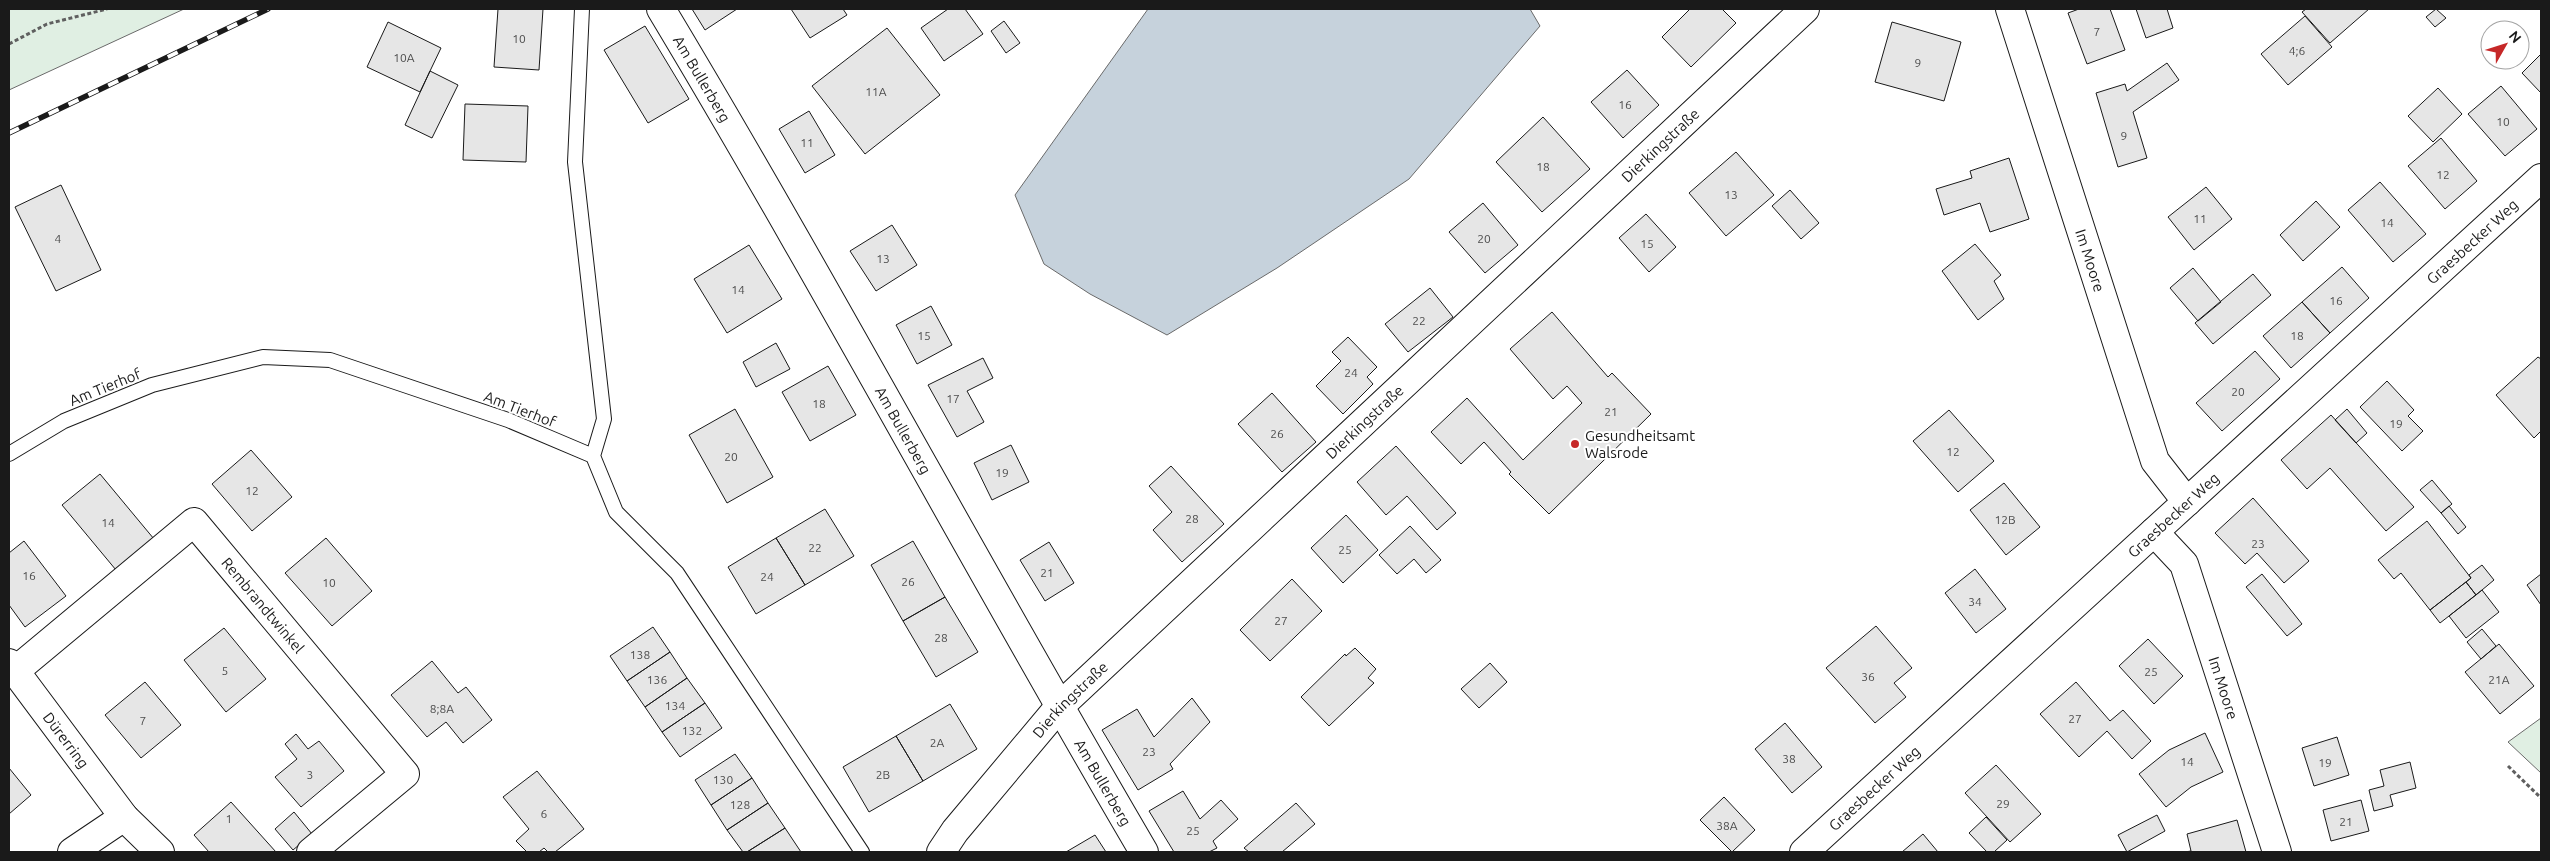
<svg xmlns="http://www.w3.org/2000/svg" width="2550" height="861" font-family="Ubuntu,sans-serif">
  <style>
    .green { fill: #e0efe3; stroke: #6a6a6a }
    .water { fill: #c6d2dc; stroke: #6a6a6a }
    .building { fill: #e6e6e6; stroke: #1a1a1a }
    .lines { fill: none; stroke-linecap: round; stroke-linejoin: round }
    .service-casing { stroke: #1a1a1a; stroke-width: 16 }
    .minor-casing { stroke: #1a1a1a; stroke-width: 30 }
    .path { stroke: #5f5f5f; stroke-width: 3; stroke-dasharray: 4 2.5; stroke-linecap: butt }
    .service { stroke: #fff; stroke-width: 14 }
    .minor { stroke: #fff; stroke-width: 28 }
    .rail-casing { stroke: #1a1a1a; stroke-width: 5.5 }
    .rail { stroke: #fff; stroke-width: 4; stroke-dasharray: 11; stroke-linecap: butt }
    .poi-dot { fill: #c62828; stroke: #fff; stroke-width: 2 }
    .labels { text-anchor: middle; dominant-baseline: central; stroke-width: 4; stroke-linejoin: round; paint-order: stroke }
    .number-label { font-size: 12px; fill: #4d4d4d }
    .street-label { font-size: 15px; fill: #1a1a1a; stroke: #fff }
    .poi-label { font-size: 15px; fill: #1a1a1a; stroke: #fff; text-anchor: start }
  </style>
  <rect width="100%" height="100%" fill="#fff"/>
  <!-- green -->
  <path class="green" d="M9,9H184L9,90Z
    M2541,718V773L2508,742Z"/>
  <!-- water -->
  <path class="water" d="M1148,9H1530L1540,26L1409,179L1277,268L1167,335L1090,294L1044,264L1015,195Z"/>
  <!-- building -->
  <path class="building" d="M498,9H543L539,70L494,67Z
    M692,9H737L705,30Z
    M791,9H843L847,15L810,38Z
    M948,9H965L983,34L944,61L921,28Z
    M1690,9H1722L1736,23L1691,67L1662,37Z
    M2079,9H2110L2125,50L2087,64L2068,13Z
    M2136,9H2167L2173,28L2146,38Z
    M2306,9H2369L2330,43L2302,12Z
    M2436,9L2446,18L2435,27L2426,17Z
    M2305,16L2332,47L2288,85L2261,54Z
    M1004,21L1020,43L1006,53L991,31Z
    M388,22L441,48L420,92L367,67Z
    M1892,22L1961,42L1944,101L1875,82Z
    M645,26L689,99L648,123L604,50Z
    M887,28L940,95L865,154L812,86Z
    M2541,54V93L2522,73Z
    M2167,63L2179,80L2133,112L2147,158L2118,167L2096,93L2125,84L2127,91Z
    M1627,70L1659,105L1623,138L1591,102Z
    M430,71L458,85L432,138L405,125Z
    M2501,86L2537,129L2505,156L2468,114Z
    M2438,88L2462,114L2433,142L2408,116Z
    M465,104L528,106L526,162L463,160Z
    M809,111L835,155L805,173L779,129Z
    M1543,117L1590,169L1542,212L1496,162Z
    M2441,138L2477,181L2445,209L2408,166Z
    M1736,152L1774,195L1726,236L1689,193Z
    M2009,158L2029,219L1990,232L1980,203L1944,215L1936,189L1972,178L1970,171Z
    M2380,182L2426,234L2393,262L2348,210Z
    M61,185L101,270L56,291L15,207Z
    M2206,187L2232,219L2194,250L2168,217Z
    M1790,190L1819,223L1801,239L1772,206Z
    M2316,201L2340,227L2303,261L2280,235Z
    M1483,203L1518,245L1485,273L1449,232Z
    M1646,214L1676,247L1649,272L1619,238Z
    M892,225L917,265L876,291L850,251Z
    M1975,244L2001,275L1994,281L2004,299L1978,320L1942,271Z
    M749,245L782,299L727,333L694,279Z
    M2342,267L2369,298L2330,333L2302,302Z
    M2193,268L2221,302L2198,321L2170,288Z
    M2253,274L2271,295L2213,344L2195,323Z
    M1430,288L1453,317L1408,352L1385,324Z
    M2302,302L2330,333L2291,368L2263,336Z
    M931,306L952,345L917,364L896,325Z
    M1552,312L1608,377L1612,373L1651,414L1549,514L1509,474L1511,472L1484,442L1461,464L1431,432L1467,398L1523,460L1582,403L1567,386L1553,399L1510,349Z
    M1348,337L1377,367L1367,377L1373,384L1343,414L1316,386L1341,361L1332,352Z
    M776,343L790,369L756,387L743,362Z
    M2255,351L2280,379L2222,431L2196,403Z
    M2538,357L2541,359V431L2534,438L2496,395Z
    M983,358L993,378L967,391L984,422L957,437L928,385Z
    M828,366L856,415L810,441L782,392Z
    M2387,381L2414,410L2408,416L2423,431L2402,451L2360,407Z
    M1272,393L1316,442L1282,472L1238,424Z
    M735,409L773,477L727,503L689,435Z
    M2347,409L2367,433L2356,443L2335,420Z
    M1949,410L1994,461L1958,492L1913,441Z
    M2331,415L2414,507L2386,531L2330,468L2307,489L2281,460Z
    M1011,445L1029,482L992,500L974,463Z
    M1396,446L1456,513L1437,530L1407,496L1386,515L1357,482Z
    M251,450L292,497L252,531L212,484Z
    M1171,466L1224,524L1182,562L1153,530L1172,512L1149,486Z
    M100,474L154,539L116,570L62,505Z
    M2432,480L2452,504L2441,513L2420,490Z
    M2004,483L2040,527L2006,555L1970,510Z
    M2253,498L2309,561L2284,583L2257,553L2245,564L2215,533Z
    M2449,506L2466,527L2458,534L2441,513Z
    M825,509L854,556L805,585L776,538Z
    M1346,515L1378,550L1343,583L1311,548Z
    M2427,521L2471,578L2430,610L2401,573L2394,579L2378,560Z
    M1410,526L1441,560L1426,573L1414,559L1397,574L1379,555Z
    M326,538L372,591L332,626L285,573Z
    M776,538L805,585L756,614L728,567Z
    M24,541L66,596L25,627L9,605V553Z
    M913,541L945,597L903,621L871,565Z
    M1049,542L1074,583L1045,601L1020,560Z
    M2482,565L2494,580L2476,595L2466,582L2471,578L2469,575Z
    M1975,569L2006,609L1976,633L1945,593Z
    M2262,574L2302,624L2287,636L2246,587Z
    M2541,574V605L2527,585Z
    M1292,579L1322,611L1270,661L1240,630Z
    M2466,582L2476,595L2440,623L2430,610Z
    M2482,590L2499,612L2466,638L2449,616Z
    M945,597L978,652L936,677L903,621Z
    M1876,626L1912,668L1894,683L1906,697L1875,723L1826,668Z
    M653,627L670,652L627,681L610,656Z
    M224,628L266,679L226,712L184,660Z
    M2482,629L2496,646L2481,659L2467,642Z
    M2148,639L2183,676L2154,704L2119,666Z
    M2499,644L2534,686L2500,714L2465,672Z
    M1355,648L1376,669L1368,678L1374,683L1329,726L1301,697L1345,654L1346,656Z
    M670,652L687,678L645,707L627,681Z
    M432,661L458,693L466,687L492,720L463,743L446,722L427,737L391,695Z
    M1490,663L1507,682L1479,708L1461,689Z
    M687,678L705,703L662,732L645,707Z
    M145,682L181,725L141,758L105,715Z
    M2076,682L2110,721L2123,710L2151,741L2132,759L2107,731L2079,757L2040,714Z
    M1192,698L1210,722L1170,764L1173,769L1138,790L1102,730L1137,709L1154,737Z
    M705,703L722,728L680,757L662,732Z
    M950,704L977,749L923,781L896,736Z
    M1785,723L1822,767L1792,793L1755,749Z
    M2205,733L2223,772L2191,787L2166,807L2139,774L2169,750Z
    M296,734L308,749L319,741L344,771L301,807L275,777L297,759L285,744Z
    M896,736L923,781L869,812L843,767Z
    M2337,737L2349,775L2314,786L2302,748Z
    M735,754L752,778L711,805L695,780Z
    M2410,762L2416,788L2390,795L2393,806L2374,811L2369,790L2384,786L2380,770Z
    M1996,765L2041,814L2010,842L1965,793Z
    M9,768L31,795L9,814Z
    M537,771L584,829L555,852H548L544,848L539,852H527L516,841L529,829L503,797Z
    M752,778L768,803L727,830L711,805Z
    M1183,791L1200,819L1221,800L1238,819L1213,841L1217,848L1209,852H1174L1149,811Z
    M1724,797L1755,830L1732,852L1700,820Z
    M2361,800L2369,831L2331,841L2323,810Z
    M231,802L276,852H209L194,835Z
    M768,803L785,828L747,852H743L727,830Z
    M1296,803L1315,824L1282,852H1249L1244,848Z
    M294,812L312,834L293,850L275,829Z
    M2157,815L2165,831L2127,852L2118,835Z
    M1986,817L2007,840L1994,852H1987L1969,833Z
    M2237,820L2246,852H2185L2191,851L2187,834Z
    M785,828L801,852H747Z
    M1923,834L1938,852H1902Z
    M1095,835L1106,852H1066Z"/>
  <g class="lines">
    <defs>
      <path id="service" d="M582,9L575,162L604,419L593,456
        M9,454L64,421L152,385L263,357L330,360L508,420L593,456
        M593,456L616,512L677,573L862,852"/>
      <g id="minor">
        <path id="s1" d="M661,9C828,287 980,573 1144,852"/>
        <path id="s2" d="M2010,9L2155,461L2187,502"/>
        <path id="s3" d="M2154,532L2184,564L2277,852"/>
        <path id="s4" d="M9,663L124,817L160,852"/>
        <path id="s5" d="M15,671L194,522L405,774L311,852"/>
        <path d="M72,852L124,817"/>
        <path id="s6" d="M941,852L955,831L1059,707L1805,9"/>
        <path id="s7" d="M1804,852L2541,178"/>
      </g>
    </defs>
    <!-- service casing -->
    <use href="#service" class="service-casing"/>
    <!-- minor casing -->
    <use href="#minor" class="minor-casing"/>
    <!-- path -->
    <path class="path" d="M9,44L47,24L107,9
      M2508,766L2541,798"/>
    <!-- service -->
    <use href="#service" class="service"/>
    <!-- minor -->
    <use href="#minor" class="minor"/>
    <defs>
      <path id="rail" d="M9,133L268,9"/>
    </defs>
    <!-- rail casing -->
    <use href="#rail" class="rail-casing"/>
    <!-- rail -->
    <use href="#rail" class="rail"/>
  </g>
  <!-- markers -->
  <circle class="poi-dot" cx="1575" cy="444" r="5"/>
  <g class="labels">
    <!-- number labels -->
    <g class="number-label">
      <text x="2097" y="31">7</text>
      <text x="519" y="38">10</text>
      <text x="2297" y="50">4;6</text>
      <text x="404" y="57">10A</text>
      <text x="1918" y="62">9</text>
      <text x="876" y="91">11A</text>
      <text x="1625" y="104">16</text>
      <text x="2503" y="121">10</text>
      <text x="2124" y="135">9</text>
      <text x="807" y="142">11</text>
      <text x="1543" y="166">18</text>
      <text x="2443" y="174">12</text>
      <text x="1731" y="194">13</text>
      <text x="2200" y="218">11</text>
      <text x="2387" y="222">14</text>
      <text x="58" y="238">4</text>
      <text x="1484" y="238">20</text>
      <text x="1647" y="243">15</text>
      <text x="883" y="258">13</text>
      <text x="738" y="289">14</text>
      <text x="2336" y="300">16</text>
      <text x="1419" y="320">22</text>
      <text x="924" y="335">15</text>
      <text x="2297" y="335">18</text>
      <text x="1351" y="372">24</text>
      <text x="2238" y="391">20</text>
      <text x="953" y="398">17</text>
      <text x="819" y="403">18</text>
      <text x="1611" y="411">21</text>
      <text x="2396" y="423">19</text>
      <text x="1277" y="433">26</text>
      <text x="1953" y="451">12</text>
      <text x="731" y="456">20</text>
      <text x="1002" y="472">19</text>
      <text x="252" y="490">12</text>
      <text x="1192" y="518">28</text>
      <text x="2005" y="519">12B</text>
      <text x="108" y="522">14</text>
      <text x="2258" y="543">23</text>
      <text x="815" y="547">22</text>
      <text x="1345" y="549">25</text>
      <text x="1047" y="572">21</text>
      <text x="29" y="575">16</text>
      <text x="767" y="576">24</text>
      <text x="908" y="581">26</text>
      <text x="329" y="582">10</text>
      <text x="1975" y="601">34</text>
      <text x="1281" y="620">27</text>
      <text x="941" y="637">28</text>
      <text x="640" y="654">138</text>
      <text x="225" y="670">5</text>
      <text x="2151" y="671">25</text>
      <text x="1868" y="676">36</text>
      <text x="657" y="679">136</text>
      <text x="2499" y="679">21A</text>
      <text x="675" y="705">134</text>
      <text x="442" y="708">8;8A</text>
      <text x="2075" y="718">27</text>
      <text x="143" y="720">7</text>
      <text x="692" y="730">132</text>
      <text x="937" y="742">2A</text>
      <text x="1149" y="751">23</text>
      <text x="1789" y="758">38</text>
      <text x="2187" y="761">14</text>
      <text x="2325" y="762">19</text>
      <text x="310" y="774">3</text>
      <text x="883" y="774">2B</text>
      <text x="723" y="779">130</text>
      <text x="2003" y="803">29</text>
      <text x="740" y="804">128</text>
      <text x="544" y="813">6</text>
      <text x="229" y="818">1</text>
      <text x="2346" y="821">21</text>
      <text x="1727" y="825">38A</text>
      <text x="1193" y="830">25</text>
    </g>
    <!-- street labels -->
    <g class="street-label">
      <text stroke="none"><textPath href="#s1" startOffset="81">Am Bullerberg</textPath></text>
      <text stroke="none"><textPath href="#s6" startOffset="1010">Dierkingstraße</textPath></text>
      <text stroke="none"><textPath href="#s7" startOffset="905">Graesbecker Weg</textPath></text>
      <text stroke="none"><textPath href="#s2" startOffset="264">Im Moore</textPath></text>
      <text transform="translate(105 387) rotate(-22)">Am Tierhof</text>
      <text transform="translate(520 409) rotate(21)">Am Tierhof</text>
      <text stroke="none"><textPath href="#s6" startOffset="605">Dierkingstraße</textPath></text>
      <text stroke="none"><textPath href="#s1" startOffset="486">Am Bullerberg</textPath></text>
      <text stroke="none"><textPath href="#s7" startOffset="500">Graesbecker Weg</textPath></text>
      <text stroke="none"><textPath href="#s5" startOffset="341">Rembrandtwinkel</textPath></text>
      <text stroke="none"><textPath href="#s3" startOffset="174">Im Moore</textPath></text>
      <text stroke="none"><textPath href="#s6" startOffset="200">Dierkingstraße</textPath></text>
      <text stroke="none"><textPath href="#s4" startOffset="96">Dürerring</textPath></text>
      <text stroke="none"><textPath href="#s1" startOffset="891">Am Bullerberg</textPath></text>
      <text stroke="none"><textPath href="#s7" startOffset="95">Graesbecker Weg</textPath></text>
    </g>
    <!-- poi labels -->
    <g class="poi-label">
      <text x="1585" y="435">Gesundheitsamt<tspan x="1585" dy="17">Walsrode</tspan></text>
    </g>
  </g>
  <!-- border -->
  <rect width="2550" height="861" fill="none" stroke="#1a1a1a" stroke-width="20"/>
  <!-- north arrow -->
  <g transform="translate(2505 45) rotate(51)"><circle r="24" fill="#ffffff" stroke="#a3a3a3"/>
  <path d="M0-4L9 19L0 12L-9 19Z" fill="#c62828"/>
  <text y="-8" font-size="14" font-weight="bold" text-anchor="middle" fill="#1a1a1a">N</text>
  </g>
</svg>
